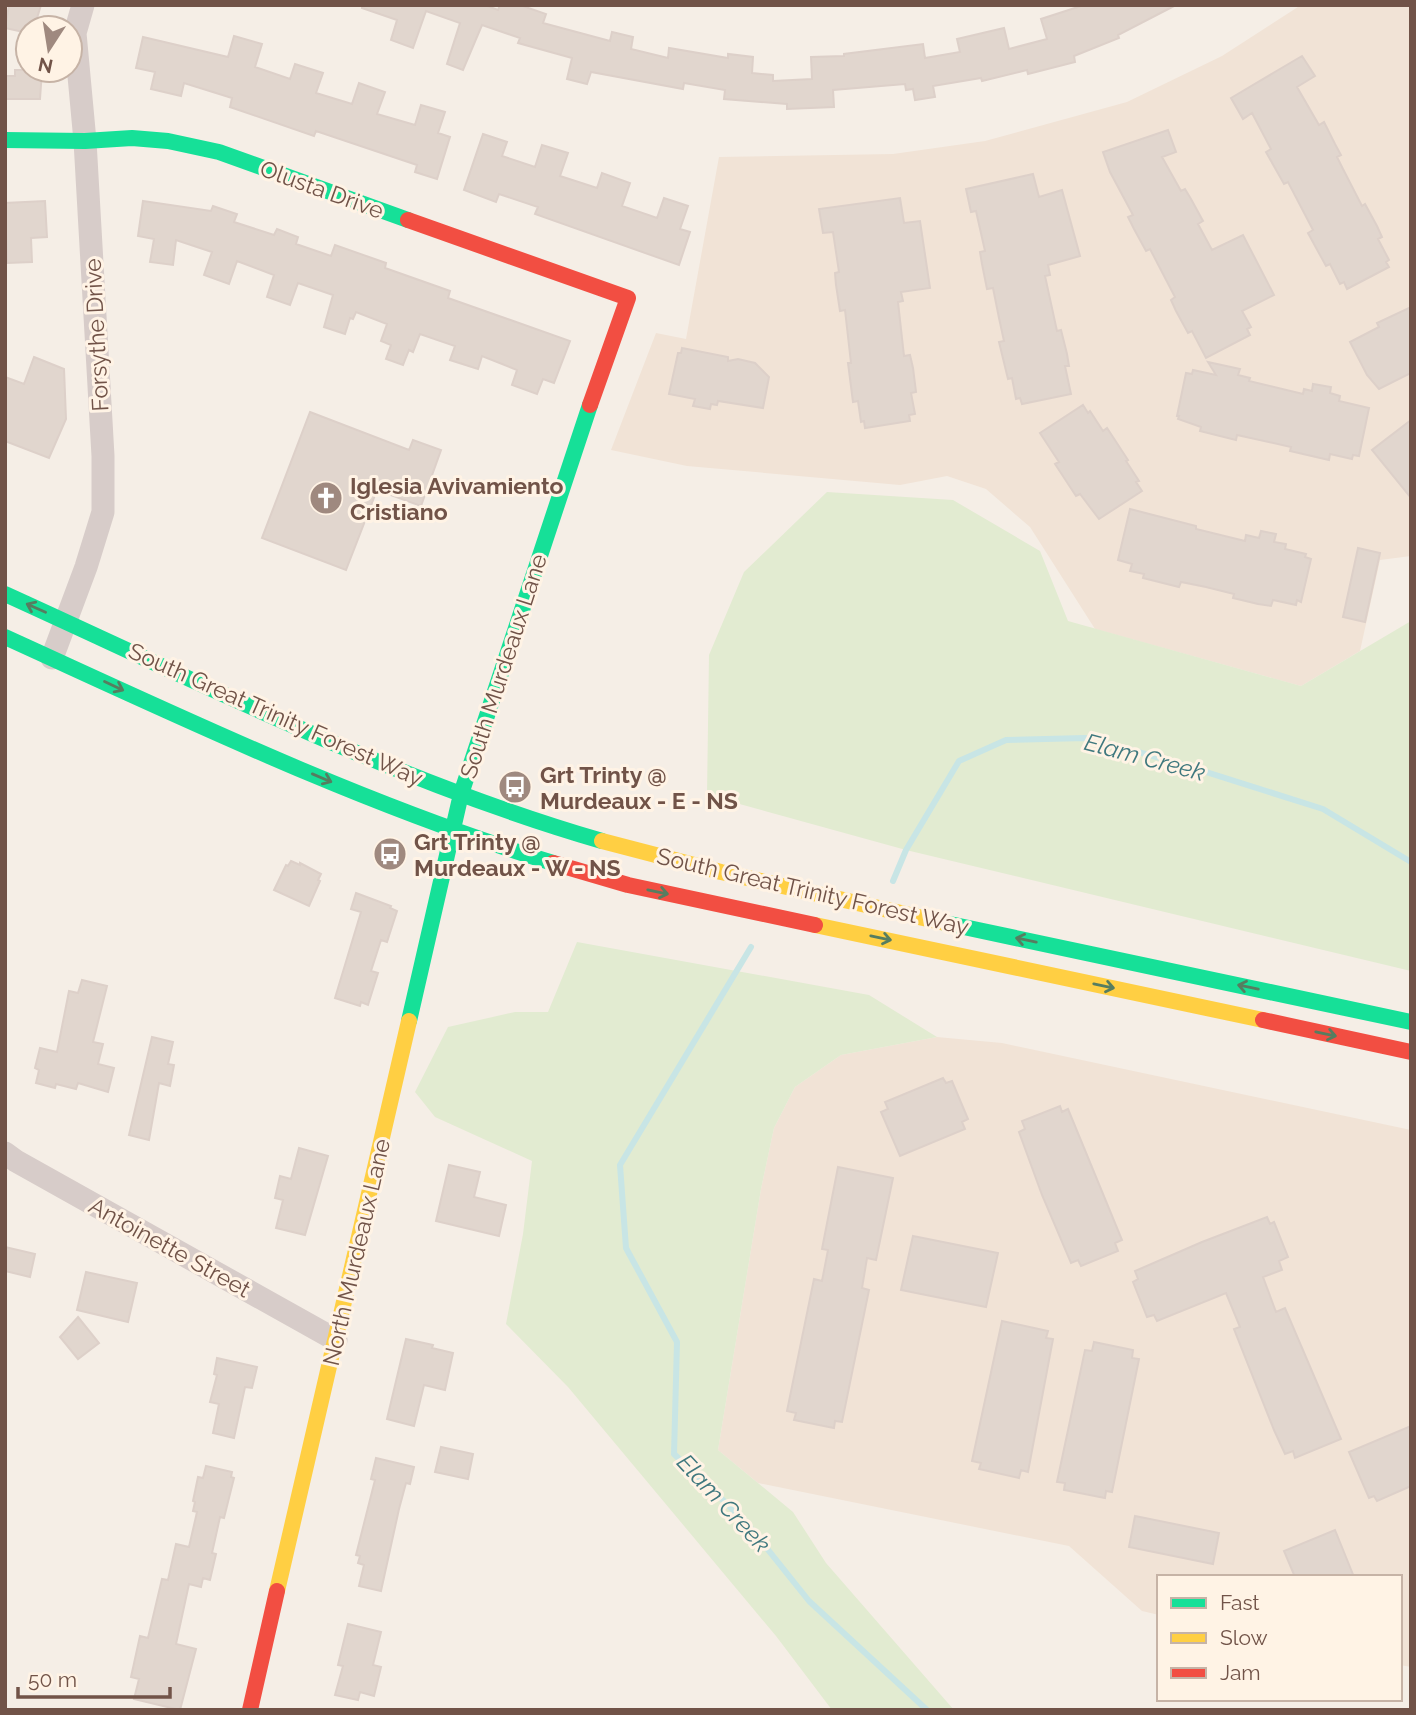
<svg xmlns="http://www.w3.org/2000/svg" width="1416" height="1715" font-family="Raleway,sans-serif">
  <style>
    .residential { fill: #f1e3d6 }
    .green { fill: #e2ebd1 }
    .lines { fill: none; stroke-linecap: round; stroke-linejoin: round }
    .stream { stroke: #c8e5e5; stroke-width: 6 }
    .building { fill: #e1d6ce; stroke: #ddd0c9; stroke-width: 2 }
    .street { stroke: #d7ccc9; stroke-width: 23 }
    .fast { stroke: #16e098; stroke-width: 16 }
    .slow { stroke: #ffcf43; stroke-width: 16 }
    .jam { stroke: #f24e42; stroke-width: 16 }
    .oneway { stroke: #567d60 }
    .labels { text-anchor: middle; dominant-baseline: central; stroke-width: 6; stroke-linejoin: round; paint-order: stroke }
    .street-label { font-size: 23px; fill: #715348; stroke: #fff3e5 }
    .poi-label { font-size: 23px; font-weight: bold; fill: #715348; stroke: #fff3e5; text-anchor: start }
    .water-label { font-size: 24px; font-style: italic; fill: #3f787e; stroke: #fff3e5 }
  </style>
  <rect width="100%" height="100%" fill="#f5eee6"/>
  <!-- residential -->
  <path class="residential" d="M1301,5H1411V556L1380,560L1360,651L1301,686L1095,629L1030,527L986,489L947,476L900,485L687,466L611,450L656,333L686,339L719,157L893,154L985,141L1127,102L1222,56Z
    M937,1037L1002,1043L1411,1130V1667L1400,1665V1577H1159V1615L1142,1611L1069,1546L758,1483L718,1450L761,1189L774,1128L795,1087L841,1055Z"/>
  <!-- green -->
  <path class="green" d="M827,492L953,500L1040,551L1068,621L1301,686L1411,621V971L906,850L707,795L709,655L744,572Z
    M577,942L869,995L937,1037L841,1055L795,1087L774,1128L761,1189L718,1450L793,1512L826,1563L954,1710H832L776,1636L568,1387L506,1324L523,1234L532,1161L435,1117L415,1092L448,1027L515,1012H548Z"/>
  <g class="lines">
    <!-- stream -->
    <path class="stream" d="M893,881L906,850L959,761L1006,740L1085,738L1168,760L1323,809L1411,862
      M751,947L620,1165L626,1248L677,1342L674,1454L745,1521L809,1601L927,1710"/>
  </g>
  <!-- building -->
  <path class="building" d="M9,5H41L34,28H28V33L5,28Z
    M362,5H485L498,10L500,5H520L546,14L543,23L610,41L612,32L633,37L631,49L668,58L669,48L728,58V54L753,57L752,73L773,75V81L812,79L811,57L844,56V54L923,44L925,58L960,52L957,39L1004,28L1009,49L1047,39L1041,19L1084,5H1176L1118,35L1119,38L1074,56L1075,62L1028,74L1027,70L982,81L981,78L933,86L935,97L915,100L913,89L906,90L905,84L833,90L834,107L787,109V104L724,99L725,90L684,83L683,89L591,72L587,84L567,79L572,58L518,43L520,38L482,25L463,70L447,64L460,23L426,11L413,48L391,40L397,20L362,8Z
    M234,36L262,44L255,67L290,79L295,64L323,73L316,93L352,104L359,83L385,92L377,114L415,125L421,105L445,112L438,133L450,137L437,179L415,172L417,165L316,131L314,136L230,107L232,98L184,83L181,96L151,89L155,72L136,68L143,37L228,57Z
    M1302,56L1315,76L1297,87L1319,125L1324,122L1335,144L1341,155L1337,157L1343,169L1362,206L1365,204L1377,226L1382,237L1378,239L1389,260L1386,262L1389,267L1347,289L1344,282L1340,284L1330,264L1326,266L1308,233L1313,230L1288,182L1284,184L1266,152L1271,149L1252,113L1243,119L1231,98Z
    M15,70H42L40,99H5V76H15Z
    M1168,130L1176,152L1162,157L1181,191L1185,189L1191,199L1203,221L1198,224L1212,250L1243,235L1274,295L1242,311L1251,327L1247,329L1250,335L1206,358L1192,331L1188,333L1176,311L1171,300L1175,297L1150,249L1146,251L1134,229L1128,217L1133,215L1110,172L1103,152Z
    M483,134L507,142L502,156L535,167L542,145L568,153L560,176L597,188L602,173L630,183L622,206L657,218L664,198L688,206L680,229L690,232L679,265L535,214L538,207L499,194L496,202L464,190Z
    M1033,174L1039,197L1062,190L1080,256L1048,265L1050,275L1045,276L1057,331L1061,330L1067,354L1069,366H1065L1071,394L1022,404L1020,398L1016,399L1012,378L1008,379L999,342L1004,341L999,318L993,288L987,289L982,264L980,252L985,251L976,211L971,212L966,189Z
    M900,198L904,223L920,221L930,288L901,292L903,301L898,302L904,356L910,355L913,368L916,392L911,393L915,414L909,415L910,421L865,428L864,421L861,422L858,401L853,402L848,363H851L845,310L840,311L836,285L835,273L839,272L833,232L823,233L819,209Z
    M45,201L47,237L31,238L32,262L7,263L5,203Z
    M143,201L211,211L213,206L237,214L234,222L274,235L277,229L298,237L296,244L331,256L335,245L386,263L385,268L450,291L448,298L570,341L554,383L543,379L537,394L512,385L517,370L482,356L478,369L450,360L455,346L420,334L413,352L409,350L403,365L386,359L391,345L381,341L387,324L356,312L353,319L350,318L345,334L324,327L333,295L298,283L290,305L267,297L274,275L237,261L229,284L204,275L212,252L176,240L173,265L150,262L154,239L138,236Z
    M1411,307V373L1379,389L1367,375L1350,342L1379,327L1377,323Z
    M682,348L728,357V361L738,359L755,363L769,377L763,408L718,401L717,405L711,404L710,409L693,406L695,399L669,394L678,353H681Z
    M34,357L64,369L66,419L49,458L5,441V377L24,384Z
    M1208,362L1240,369L1238,375L1250,378L1249,381L1303,394L1304,389L1312,391L1313,384L1331,387L1330,393L1340,396L1339,401L1369,408L1359,456L1353,455L1352,459L1330,454L1329,460L1290,451L1291,447L1237,435L1236,440L1200,431L1201,427L1178,419L1179,416H1177L1186,373L1192,374L1193,370L1216,375Z
    M1083,405L1088,413L1090,411L1103,431L1107,428L1128,460L1126,461L1139,481L1136,482L1142,491L1099,519L1080,494L1076,496L1055,464L1059,462L1040,433Z
    M310,412L409,450L413,440L441,450L421,506L377,490L346,570L262,538Z
    M1411,420V498L1372,450Z
    M1130,509L1196,526V529L1245,541L1246,535L1259,538L1261,531L1276,534L1274,542L1286,544L1285,549L1306,554L1305,557L1311,559L1301,602L1297,600L1296,605L1273,600L1271,606L1258,604L1233,598L1234,594L1206,587L1181,582L1179,587L1143,578L1144,574L1130,571L1132,564L1118,560Z
    M1358,548L1380,553L1365,622L1343,617Z
    M291,861L300,865V863L321,874L318,880L320,881L309,906L274,890L286,865L288,866Z
    M356,893L391,906L390,908L397,911L387,942L381,940L371,971L378,973L368,1005L361,1002L360,1006L335,998L361,912L351,909Z
    M82,980L107,986L93,1042L103,1044L98,1064L114,1068L108,1092L78,1083L76,1089L56,1084L55,1088L36,1083L39,1070L35,1068L40,1048L57,1052L69,991L78,993Z
    M152,1037L173,1042L168,1064L174,1065L170,1086L159,1083L149,1140L129,1135Z
    M943,1078L946,1083L952,1081L968,1119L962,1122L965,1129L900,1156L881,1112L888,1109L885,1102Z
    M1060,1106L1062,1112L1068,1109L1122,1240L1115,1243L1118,1251L1081,1266L1078,1260L1071,1263L1042,1195L1019,1132L1025,1129L1022,1121Z
    M299,1148L328,1156L305,1235L276,1228L283,1200L275,1198L280,1176L291,1179Z
    M449,1165L480,1172L474,1197L506,1205L499,1236L436,1221Z
    M838,1167L893,1178L876,1260L867,1258L862,1288L869,1290L842,1422L835,1421L834,1428L794,1420L796,1413L787,1411L814,1279L822,1281L828,1250L822,1249Z
    M1267,1217L1270,1224L1274,1222L1288,1257L1279,1261L1282,1270L1263,1277L1276,1312L1285,1308L1341,1439L1295,1458L1293,1451L1285,1454L1274,1430L1234,1329L1240,1327L1226,1293L1157,1321L1154,1315L1147,1317L1133,1282L1138,1279L1135,1271L1202,1242Z
    M913,1236L998,1253L986,1307L901,1290Z
    M5,1247L35,1254L30,1277L5,1271Z
    M86,1272L137,1283L128,1322L77,1310Z
    M78,1317L99,1343L78,1359L60,1337Z
    M1002,1321L1048,1331L1046,1338L1053,1339L1028,1472L1021,1470L1019,1478L979,1469L981,1463L972,1461Z
    M406,1339L433,1345L432,1348L453,1353L445,1390L424,1385L414,1426L387,1419Z
    M1094,1342L1133,1350L1132,1358L1139,1359L1112,1492L1106,1491L1105,1498L1064,1490L1065,1483L1057,1482L1085,1350L1092,1351Z
    M217,1358L257,1367L252,1388L245,1387L234,1438L213,1433L219,1404L210,1402L217,1375L214,1374Z
    M1411,1426V1486L1377,1501L1374,1496L1369,1498L1349,1452Z
    M441,1447L473,1454L468,1479L435,1472Z
    M376,1458L414,1467L410,1484L406,1483L399,1509L381,1591L359,1586L364,1565L358,1563L360,1556L356,1555L375,1480L371,1479Z
    M206,1466L232,1472L231,1477L234,1478L224,1518L220,1517L212,1553L216,1554L210,1580L203,1578L201,1587L189,1584L176,1644L196,1649L180,1710L134,1699L139,1679L131,1677L140,1636L148,1638L162,1579L168,1580L176,1544L189,1547L197,1512L193,1511L195,1502L193,1501L198,1477L203,1478Z
    M1135,1516L1219,1533L1213,1564L1129,1547Z
    M1335,1530L1354,1577H1295L1284,1551Z
    M348,1624L381,1632L373,1665L381,1667L374,1696L360,1692L358,1700L335,1695L343,1666L338,1665Z"/>
  <g class="lines">
    <!-- street -->
    <path class="street" d="M52,658L86,567L103,512V456L85,141L75,33L83,5
      M5,1153L16,1161L336,1340"/>
    <!-- fast -->
    <path class="fast" d="M5,140L85,141L132,138L168,141L219,152L408,220
      M5,594C201,683 395,781 602,841
      M5,637C185,719 364,805 553,863
      M945,923L1411,1022
      M409,1021L461,794L590,405"/>
    <!-- slow -->
    <path class="slow" d="M602,841L721,872L945,923
      M815,925L1263,1020
      M277,1591L409,1021"/>
    <!-- jam -->
    <path class="jam" d="M408,220L628,298L590,405
      M553,863L628,885L815,925
      M1263,1020L1411,1052
      M250,1710L277,1591"/>
  </g>
  <!-- one-way arrows -->
  <defs><path id="oneway-shaft" d="M-6 0H5M1.5-3L5.5 0L1.5 3" fill="none" stroke-width="1.6" stroke-linecap="round" stroke-linejoin="round" transform="scale(1.75)"/></defs>
  <g class="oneway">
    <use href="#oneway-shaft" transform="translate(36 608) rotate(-156)"/>
    <use href="#oneway-shaft" transform="translate(114 686) rotate(25)"/>
    <use href="#oneway-shaft" transform="translate(322 778) rotate(23)"/>
    <use href="#oneway-shaft" transform="translate(658 892) rotate(12)"/>
    <use href="#oneway-shaft" transform="translate(881 938) rotate(12)"/>
    <use href="#oneway-shaft" transform="translate(1026 940) rotate(-168)"/>
    <use href="#oneway-shaft" transform="translate(1104 986) rotate(12)"/>
    <use href="#oneway-shaft" transform="translate(1248 987) rotate(-168)"/>
    <use href="#oneway-shaft" transform="translate(1326 1034) rotate(12)"/>
  </g>
  <!-- icons -->
  <defs>
    <symbol id="church-disc" viewBox="-11 -11 22 22"><circle r="9.5" fill="#9f897f" stroke="#fff3e5"/><path d="M-1.2-6h2.4v3.5h3.3v2.4h-3.3V6h-2.4V-.1h-3.3v-2.4h3.3Z" fill="#fff"/></symbol>
    <symbol id="bus-disc" viewBox="-11 -11 22 22"><circle r="9.5" fill="#9f897f" stroke="#fff3e5"/><path d="M-5-6H5V4H4V6H2V4H-2V6H-4V4H-5ZM-3.5-4V0h7V-4ZM-3.5 1.2v1.5H-2V1.2ZM2 1.2v1.5H3.5V1.2Z" fill="#fff"/></symbol>
  </defs>
  <g fill-rule="evenodd">
    <use href="#church-disc" x="307" y="479" width="38" height="38"/>
    <use href="#bus-disc" x="496" y="768" width="38" height="38"/>
    <use href="#bus-disc" x="371" y="835" width="38" height="38"/>
  </g>
  <g class="labels">
    <!-- street labels -->
    <g class="street-label">
      <text transform="translate(322 189) rotate(20)">Olusta Drive</text>
      <text transform="translate(96 335) rotate(-93)">Forsythe Drive</text>
      <text transform="translate(503 666) rotate(-72)">South Murdeaux Lane</text>
      <text transform="translate(276 714) rotate(24)">South Great Trinity Forest Way</text>
      <text transform="translate(813 891) rotate(13)">South Great Trinity Forest Way</text>
      <text transform="translate(170 1247) rotate(29)">Antoinette Street</text>
      <text transform="translate(356 1252) rotate(-77)">North Murdeaux Lane</text>
    </g>
    <!-- poi labels -->
    <g class="poi-label">
      <text x="350" y="485">Iglesia Avivamiento<tspan x="350" dy="26">Cristiano</tspan></text>
      <text x="540" y="774">Grt Trinty @<tspan x="540" dy="26">Murdeaux - E - NS</tspan></text>
      <text x="414" y="841">Grt Trinty @<tspan x="414" dy="26">Murdeaux - W - NS</tspan></text>
    </g>
    <!-- water labels -->
    <g class="water-label">
      <text transform="translate(1145 757) rotate(15)">Elam Creek</text>
      <text transform="translate(724 1503) rotate(47)">Elam Creek</text>
    </g>
  </g>
  <!-- border -->
  <rect width="1416" height="1715" fill="none" stroke="#715348" stroke-width="14"/>
  <!-- legend -->
  <rect x="1157" y="1575" width="245" height="126" fill="#fff3e5" stroke="#c6b3a6" stroke-width="2"/>
  <rect x="1171" y="1598" width="35" height="10" fill="#16e098" stroke="#c6b3a6" stroke-width="2"/>
  <text x="1220" y="1610" font-size="21" fill="#715348">Fast</text>
  <rect x="1171" y="1633" width="35" height="10" fill="#ffcf43" stroke="#c6b3a6" stroke-width="2"/>
  <text x="1220" y="1645" font-size="21" fill="#715348">Slow</text>
  <rect x="1171" y="1668" width="35" height="10" fill="#f24e42" stroke="#c6b3a6" stroke-width="2"/>
  <text x="1220" y="1680" font-size="21" fill="#715348">Jam</text>
  <!-- north arrow -->
  <g transform="translate(49 49) rotate(192)"><circle r="33" fill="#fff3e5" stroke="#c6b3a6" stroke-width="2"/>
  <path d="M0-5L12 26L0 18L-12 26Z" fill="#9f897f"/>
  <text y="-10" font-size="19" font-weight="bold" text-anchor="middle" fill="#715348">N</text>
  </g>
  <!-- scale -->
  <path d="M18 1687v10h152v-10" fill="none" stroke="#715348" stroke-width="3.5"/>
  <text x="28" y="1687" font-size="21" fill="#715348" stroke="#fff3e5" stroke-width="5" paint-order="stroke">50 m</text>
</svg>
